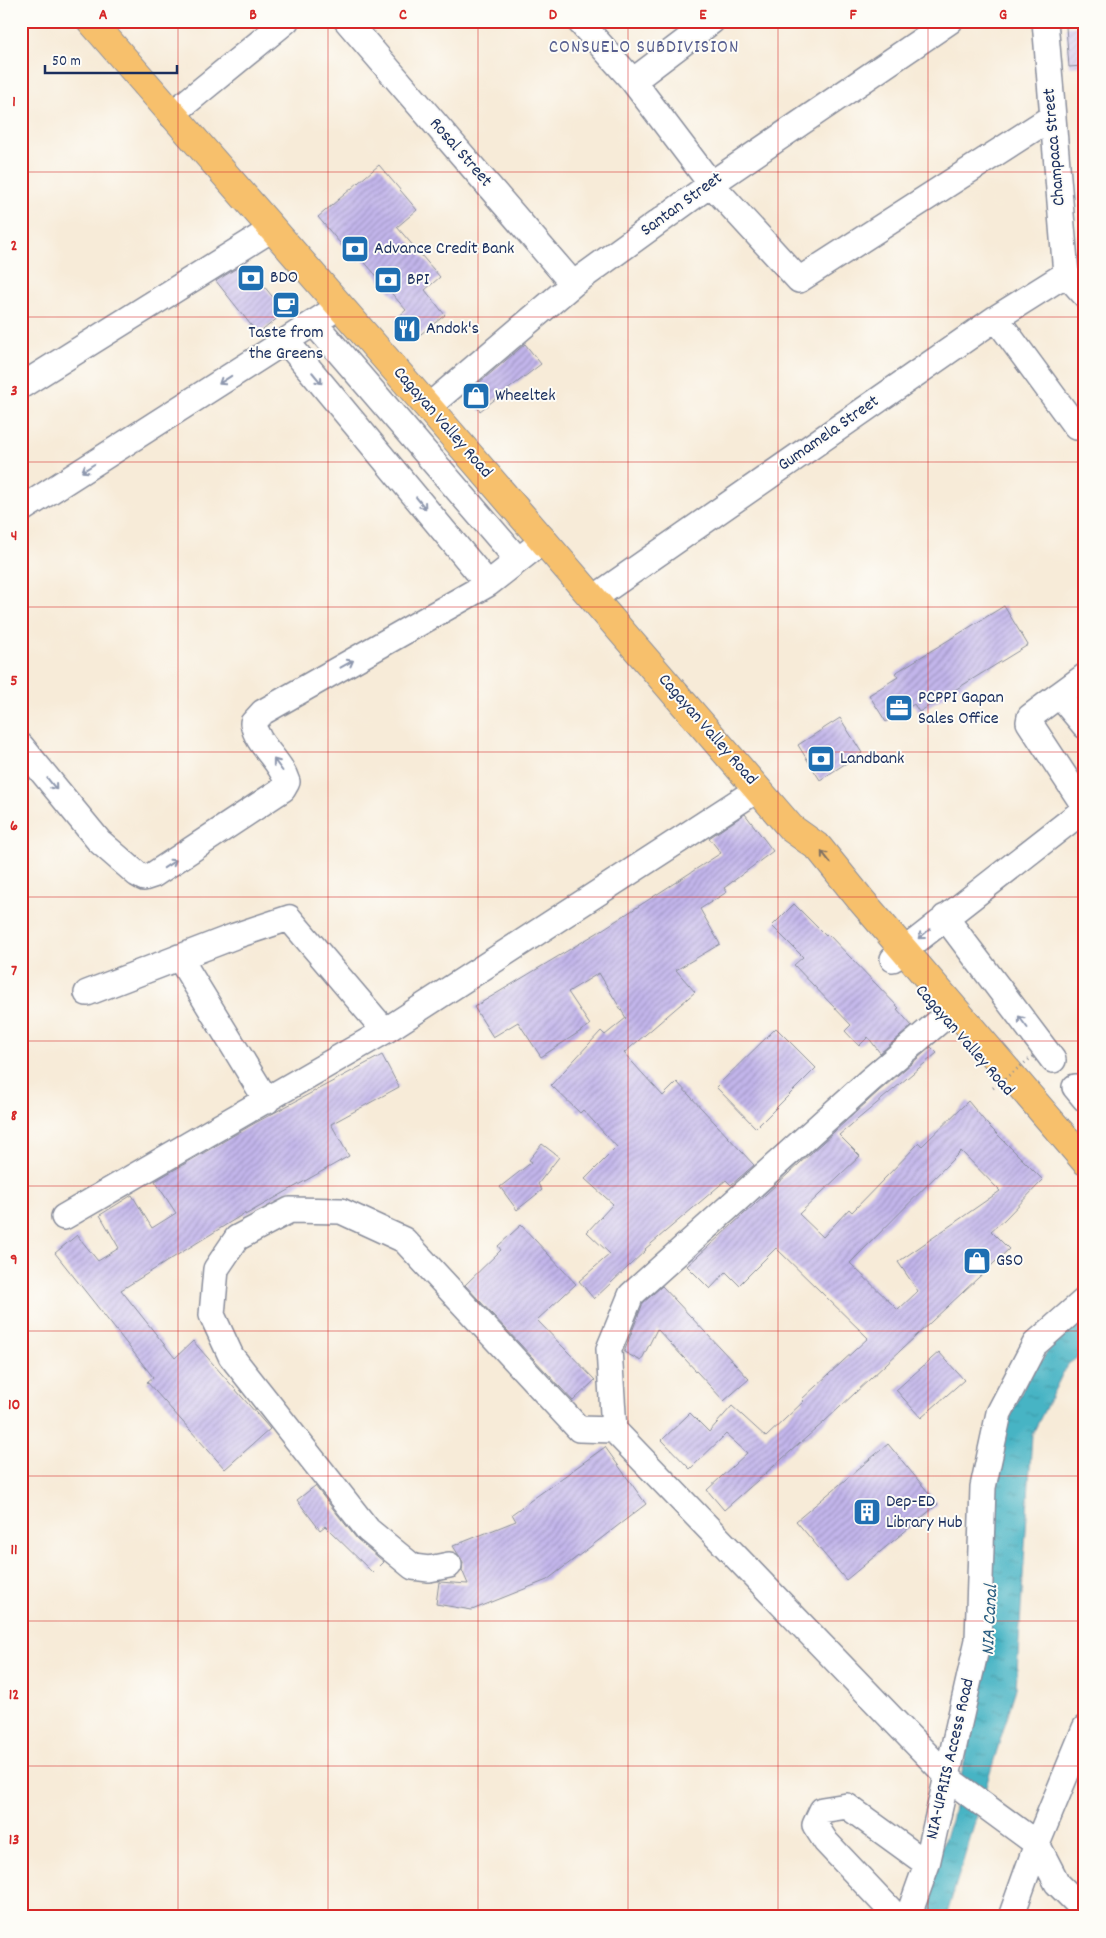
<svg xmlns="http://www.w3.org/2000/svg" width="1106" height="1938" font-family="Dekko,sans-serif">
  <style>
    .water { fill: url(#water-ripples); stroke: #317291 }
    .building { fill: url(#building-hatch); fill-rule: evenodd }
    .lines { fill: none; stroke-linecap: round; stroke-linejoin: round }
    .minor-casing { stroke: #898d9b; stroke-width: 28 }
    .highway-casing { stroke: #898d9b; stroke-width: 30 }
    .minor { stroke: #fff; stroke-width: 25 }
    .highway { stroke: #f7c06c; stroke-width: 28 }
    .path-bridge { stroke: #898d9b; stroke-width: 3; stroke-dasharray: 1 4; stroke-linecap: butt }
    .oneway { stroke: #8d97ae }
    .oneway2 { stroke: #7e7064 }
    .grid { fill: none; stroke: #d62828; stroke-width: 1; stroke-opacity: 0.55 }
    .labels { text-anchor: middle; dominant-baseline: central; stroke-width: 4; stroke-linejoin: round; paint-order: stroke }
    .street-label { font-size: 18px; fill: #1b2f5e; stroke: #fdfcf7 }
    .poi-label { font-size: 18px; fill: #1b2f5e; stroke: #fdfcf7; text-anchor: start }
    .neighbourhood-label { font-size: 19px; letter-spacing: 1px; fill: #565e8f; stroke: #fdfcf7 }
    .water-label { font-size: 19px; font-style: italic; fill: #2a5e82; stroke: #fdfcf7 }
    .neatline { fill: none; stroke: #d62828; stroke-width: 2 }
    .grid-label { font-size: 16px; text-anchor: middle; font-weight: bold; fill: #d62828 }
  </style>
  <defs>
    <pattern id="water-ripples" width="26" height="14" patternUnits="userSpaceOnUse" patternTransform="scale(1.25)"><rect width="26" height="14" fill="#47b4c4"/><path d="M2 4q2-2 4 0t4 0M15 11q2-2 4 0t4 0" fill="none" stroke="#3a93a2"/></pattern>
    <pattern id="building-hatch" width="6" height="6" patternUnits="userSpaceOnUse" patternTransform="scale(1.25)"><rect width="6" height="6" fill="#c3b6eb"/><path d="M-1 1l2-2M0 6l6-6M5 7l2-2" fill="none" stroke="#9e94c2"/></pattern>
  </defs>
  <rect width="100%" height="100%" fill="#fdfcf7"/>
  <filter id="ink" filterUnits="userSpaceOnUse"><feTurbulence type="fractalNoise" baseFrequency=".02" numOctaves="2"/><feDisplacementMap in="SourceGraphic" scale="10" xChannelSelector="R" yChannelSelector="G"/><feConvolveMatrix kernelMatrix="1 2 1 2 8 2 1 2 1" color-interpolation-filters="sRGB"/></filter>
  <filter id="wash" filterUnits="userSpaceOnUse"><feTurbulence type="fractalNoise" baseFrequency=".0096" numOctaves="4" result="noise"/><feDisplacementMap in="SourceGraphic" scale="20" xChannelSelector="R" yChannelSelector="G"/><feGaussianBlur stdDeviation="1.12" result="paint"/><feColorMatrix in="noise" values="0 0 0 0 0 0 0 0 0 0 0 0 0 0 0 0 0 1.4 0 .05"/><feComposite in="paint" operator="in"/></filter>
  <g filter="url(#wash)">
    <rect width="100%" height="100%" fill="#f7ebd8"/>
    <!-- water -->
    <path class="water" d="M1085,1317V1352L1067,1365L1032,1435L1016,1688L946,1917H916L951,1821L986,1666L991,1535L1000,1440L1027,1380L1057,1338Z"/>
    <g id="blocks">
      <!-- building -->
      <path class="building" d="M1078,26L1082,66L1069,67L1066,27Z
        M379,165L417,210L397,227L440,277L425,290L445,315L412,341L395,320L406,310L361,258L356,262L318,217Z
        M245,263L285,312L258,334L216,281Z
        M525,344L541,364L480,411L466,394Z
        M1004,606L1028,645L919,712L914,704L886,722L869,695L898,677L895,673Z
        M840,718L862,753L820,780L798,745Z
        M745,814L773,851L724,888L727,892L700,909L720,944L676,970L695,992L624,1053L663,1096L677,1082L754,1165L731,1185L726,1180L645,1249L646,1250L594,1299L579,1281L610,1254L587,1232L613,1204L585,1179L617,1147L583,1110L580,1113L551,1085L601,1031L605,1035L626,1018L599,973L568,992L590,1025L541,1057L518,1022L493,1037L474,1007L597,933L721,853L709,838Z
        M794,904L826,936L828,934L899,1008L897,1009L912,1026L880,1053L868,1037L859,1046L845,1031L851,1025L794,965L803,957L772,926Z
        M776,1028L816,1068L756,1128L716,1087Z
        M931,1047L937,1053L839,1135L860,1156L799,1214L823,1237L849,1209L852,1212L919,1143L922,1146L968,1101L987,1124L1043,1180L1004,1220L991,1231L1009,1249L824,1422L724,1510L707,1490L747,1453L726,1434L690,1469L662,1440L690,1413L709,1432L732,1406L766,1437L804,1401L802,1399L868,1338L776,1248L739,1285L726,1272L710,1289L687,1266L879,1091ZM961,1151L1000,1191L898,1262L918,1291L898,1310L850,1263Z
        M382,1055L399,1087L331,1124L349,1156L245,1215V1213L121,1290L175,1358L193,1341L270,1429L225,1469L147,1382L153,1377L55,1253L77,1235L98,1261L119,1248L100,1215L132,1195L152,1228L176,1213L155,1181L255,1123Z
        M542,1144L559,1157L538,1184L542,1190L517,1210L500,1187L532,1162L529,1160Z
        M521,1225L576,1284L537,1320L595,1380L573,1401L465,1285L501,1250L498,1246Z
        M662,1286L749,1379L724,1401L657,1329L641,1361L624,1352L643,1303Z
        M939,1352L964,1380L921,1418L896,1390Z
        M888,1444L938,1504L846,1580L796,1521Z
        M605,1447L646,1504L547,1580L472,1610L436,1604L439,1582L468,1584L462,1570L463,1562L453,1546L516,1521L512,1514Z
        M315,1486L357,1539L384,1562L373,1573L325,1526L320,1530L297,1500Z"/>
    </g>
  </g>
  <g filter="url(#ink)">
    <use href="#blocks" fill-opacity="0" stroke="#898d9b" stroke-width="1"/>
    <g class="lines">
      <defs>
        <path id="minor" d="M347,21L573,284
          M579,21L633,81L711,184L799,280L1052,117
          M1045,21L1066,274
          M633,81L712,21
          M171,115L286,21
          M1066,274L1085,295
          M996,318L1076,427
          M314,323L518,560
          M286,341L488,584
          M21,386L272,229
          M428,407L573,284L711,184L950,21
          M21,510L340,306
          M594,598L996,318L1066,274
          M1059,695L1085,676
          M1085,726L1059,695L1030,717L1029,722L1085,807
          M21,746L99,841L137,874L144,878L153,875L283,789L287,782C280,759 257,746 253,723L263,712L488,584L544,540
          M945,917L1053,1060
          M179,957L267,1101
          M893,959L1085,809
          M87,993L235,936L289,918L385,1031
          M942,1019L870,1080L631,1295L609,1349L614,1430L954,1783L1037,1844L1057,1883L1085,1911
          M1075,1087L1085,1099
          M64,1217L385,1031L758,789
          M449,1565L429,1569L413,1567L368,1530L231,1356L212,1315L216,1269L237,1238L290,1210L341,1211L404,1240L579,1429L614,1430
          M897,1917L826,1842L815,1825L822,1810L847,1806L927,1864
          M908,1917L927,1864L978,1640L983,1487L999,1413L1035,1344L1085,1300
          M1011,1917L1037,1844L1085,1728"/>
        <path id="highway" d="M91,21L428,407L791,828L819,848L861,900L1085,1161"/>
      </defs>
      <!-- minor casing -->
      <use href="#minor" class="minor-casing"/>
      <!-- highway casing -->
      <use href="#highway" class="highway-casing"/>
      <!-- minor -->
      <use href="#minor" class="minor"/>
      <!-- highway -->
      <use href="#highway" class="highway"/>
      <!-- path-bridge -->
      <path class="path-bridge" d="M993,1088L1036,1054"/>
    </g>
    <!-- one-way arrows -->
    <defs><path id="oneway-shaft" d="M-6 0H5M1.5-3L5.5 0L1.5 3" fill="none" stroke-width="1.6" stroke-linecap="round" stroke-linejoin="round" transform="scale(1.25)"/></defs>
    <g class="oneway">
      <use href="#oneway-shaft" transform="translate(317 378) rotate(50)"/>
      <use href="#oneway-shaft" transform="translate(225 380) rotate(147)"/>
      <use href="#oneway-shaft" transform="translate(88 468) rotate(148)"/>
      <use href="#oneway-shaft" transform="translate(421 503) rotate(50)"/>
      <use href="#oneway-shaft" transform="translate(347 664) rotate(-29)"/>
      <use href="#oneway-shaft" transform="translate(278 765) rotate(-127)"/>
      <use href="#oneway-shaft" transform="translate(52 784) rotate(51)"/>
      <use href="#oneway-shaft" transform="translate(170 864) rotate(-33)"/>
      <use href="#oneway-shaft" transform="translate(924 934) rotate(141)"/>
      <use href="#oneway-shaft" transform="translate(1023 1022) rotate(-127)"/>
    </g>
    <use class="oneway2" href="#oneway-shaft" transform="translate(826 857) rotate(-128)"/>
  </g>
  <!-- grid -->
  <path class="grid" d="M178,21V1917M328,21V1917M478,21V1917M628,21V1917M778,21V1917M928,21V1917M21,172H1085M21,317H1085M21,462H1085M21,607H1085M21,752H1085M21,897H1085M21,1041H1085M21,1186H1085M21,1331H1085M21,1476H1085M21,1621H1085M21,1766H1085"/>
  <!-- icons -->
  <defs>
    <symbol id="bank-square" viewBox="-11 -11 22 22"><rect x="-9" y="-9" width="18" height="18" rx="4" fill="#1f6fb2" stroke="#fdfcf7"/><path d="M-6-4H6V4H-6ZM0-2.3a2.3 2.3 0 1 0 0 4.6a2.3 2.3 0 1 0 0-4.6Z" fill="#fff"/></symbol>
    <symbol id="cafe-square" viewBox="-11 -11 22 22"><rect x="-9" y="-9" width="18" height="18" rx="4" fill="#1f6fb2" stroke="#fdfcf7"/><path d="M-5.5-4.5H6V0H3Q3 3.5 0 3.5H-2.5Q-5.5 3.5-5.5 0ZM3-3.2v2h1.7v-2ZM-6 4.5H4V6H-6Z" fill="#fff"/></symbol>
    <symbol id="restaurant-square" viewBox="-11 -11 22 22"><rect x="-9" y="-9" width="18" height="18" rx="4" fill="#1f6fb2" stroke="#fdfcf7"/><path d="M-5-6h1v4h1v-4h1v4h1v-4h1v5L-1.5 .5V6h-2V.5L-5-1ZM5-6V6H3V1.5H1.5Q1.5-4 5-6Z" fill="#fff"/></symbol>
    <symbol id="shop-square" viewBox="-11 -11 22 22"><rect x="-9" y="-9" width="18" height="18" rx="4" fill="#1f6fb2" stroke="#fdfcf7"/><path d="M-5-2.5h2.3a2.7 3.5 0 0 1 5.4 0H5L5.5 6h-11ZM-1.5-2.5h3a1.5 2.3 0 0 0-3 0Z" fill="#fff"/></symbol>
    <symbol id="office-square" viewBox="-11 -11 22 22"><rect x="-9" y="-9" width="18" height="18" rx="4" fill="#1f6fb2" stroke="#fdfcf7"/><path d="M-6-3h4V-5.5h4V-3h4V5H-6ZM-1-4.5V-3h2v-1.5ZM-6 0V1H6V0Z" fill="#fff"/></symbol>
    <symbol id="building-square" viewBox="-11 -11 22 22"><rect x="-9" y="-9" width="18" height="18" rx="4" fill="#1f6fb2" stroke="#fdfcf7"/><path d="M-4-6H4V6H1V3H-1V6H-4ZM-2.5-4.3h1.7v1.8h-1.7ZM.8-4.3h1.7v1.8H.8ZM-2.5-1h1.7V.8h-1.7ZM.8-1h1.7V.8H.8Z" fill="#fff"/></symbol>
  </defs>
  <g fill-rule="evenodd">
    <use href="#bank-square" x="339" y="233" width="32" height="32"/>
    <use href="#bank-square" x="235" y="262" width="32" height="32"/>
    <use href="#bank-square" x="372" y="264" width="32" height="32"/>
    <use href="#cafe-square" x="270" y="289" width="32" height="32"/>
    <use href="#restaurant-square" x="391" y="313" width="32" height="32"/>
    <use href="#shop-square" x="460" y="380" width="32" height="32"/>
    <use href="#office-square" x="883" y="692" width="32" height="32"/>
    <use href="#bank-square" x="805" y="743" width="32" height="32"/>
    <use href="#shop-square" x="961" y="1245" width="32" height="32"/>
    <use href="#building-square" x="851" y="1496" width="32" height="32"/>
  </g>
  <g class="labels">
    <!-- street labels -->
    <g class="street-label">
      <text transform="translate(1055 147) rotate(-95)">Champaca Street</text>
      <text transform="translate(460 153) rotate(49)">Rosal Street</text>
      <text transform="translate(682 205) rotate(-36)">Santan Street</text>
      <text transform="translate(442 423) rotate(49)">Cagayan Valley Road</text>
      <text transform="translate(829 434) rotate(-35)">Gumamela Street</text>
      <text transform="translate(707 730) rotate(49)">Cagayan Valley Road</text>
      <text transform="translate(964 1041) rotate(49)">Cagayan Valley Road</text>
      <text transform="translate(951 1759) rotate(-77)">NIA-UPRIIS Access Road</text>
    </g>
    <!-- poi labels -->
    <g class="poi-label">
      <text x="374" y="249">Advance Credit Bank</text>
      <text x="270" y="278">BDO</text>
      <text x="407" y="280">BPI</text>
      <text x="426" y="329">Andok's</text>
      <text x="286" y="333" text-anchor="middle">Taste from<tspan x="286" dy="21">the Greens</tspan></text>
      <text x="495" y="396">Wheeltek</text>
      <text x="918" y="698">PCPPI Gapan<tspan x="918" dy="21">Sales Office</tspan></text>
      <text x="840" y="759">Landbank</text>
      <text x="996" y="1261">GSO</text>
      <text x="886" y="1502">Dep-ED<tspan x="886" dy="21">Library Hub</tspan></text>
    </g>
    <!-- neighbourhood labels -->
    <g class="neighbourhood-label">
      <text x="644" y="48">CONSUELO SUBDIVISION</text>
    </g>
    <!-- water labels -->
    <g class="water-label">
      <text transform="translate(991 1620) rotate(-87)">NIA Canal</text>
    </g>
  </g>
  <!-- margin -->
  <rect width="1106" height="1938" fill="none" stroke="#fdfcf7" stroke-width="55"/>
  <!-- scale -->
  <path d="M45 65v8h132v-8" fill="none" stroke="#1b2f5e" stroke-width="2.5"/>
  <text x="52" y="65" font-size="15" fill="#1b2f5e" stroke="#fdfcf7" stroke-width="4" paint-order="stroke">50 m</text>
  <rect x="28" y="28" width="1050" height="1882" class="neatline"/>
  <g class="grid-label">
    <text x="103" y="19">A</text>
    <text x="253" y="19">B</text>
    <text x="403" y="19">C</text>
    <text x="553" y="19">D</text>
    <text x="703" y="19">E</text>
    <text x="853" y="19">F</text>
    <text x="1003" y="19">G</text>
    <text x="14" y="106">1</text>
    <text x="14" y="250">2</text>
    <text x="14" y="395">3</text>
    <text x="14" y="540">4</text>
    <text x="14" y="685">5</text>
    <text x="14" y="830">6</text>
    <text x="14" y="975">7</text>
    <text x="14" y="1120">8</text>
    <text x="14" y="1264">9</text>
    <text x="14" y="1409">10</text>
    <text x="14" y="1554">11</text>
    <text x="14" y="1699">12</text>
    <text x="14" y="1844">13</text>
  </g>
</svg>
